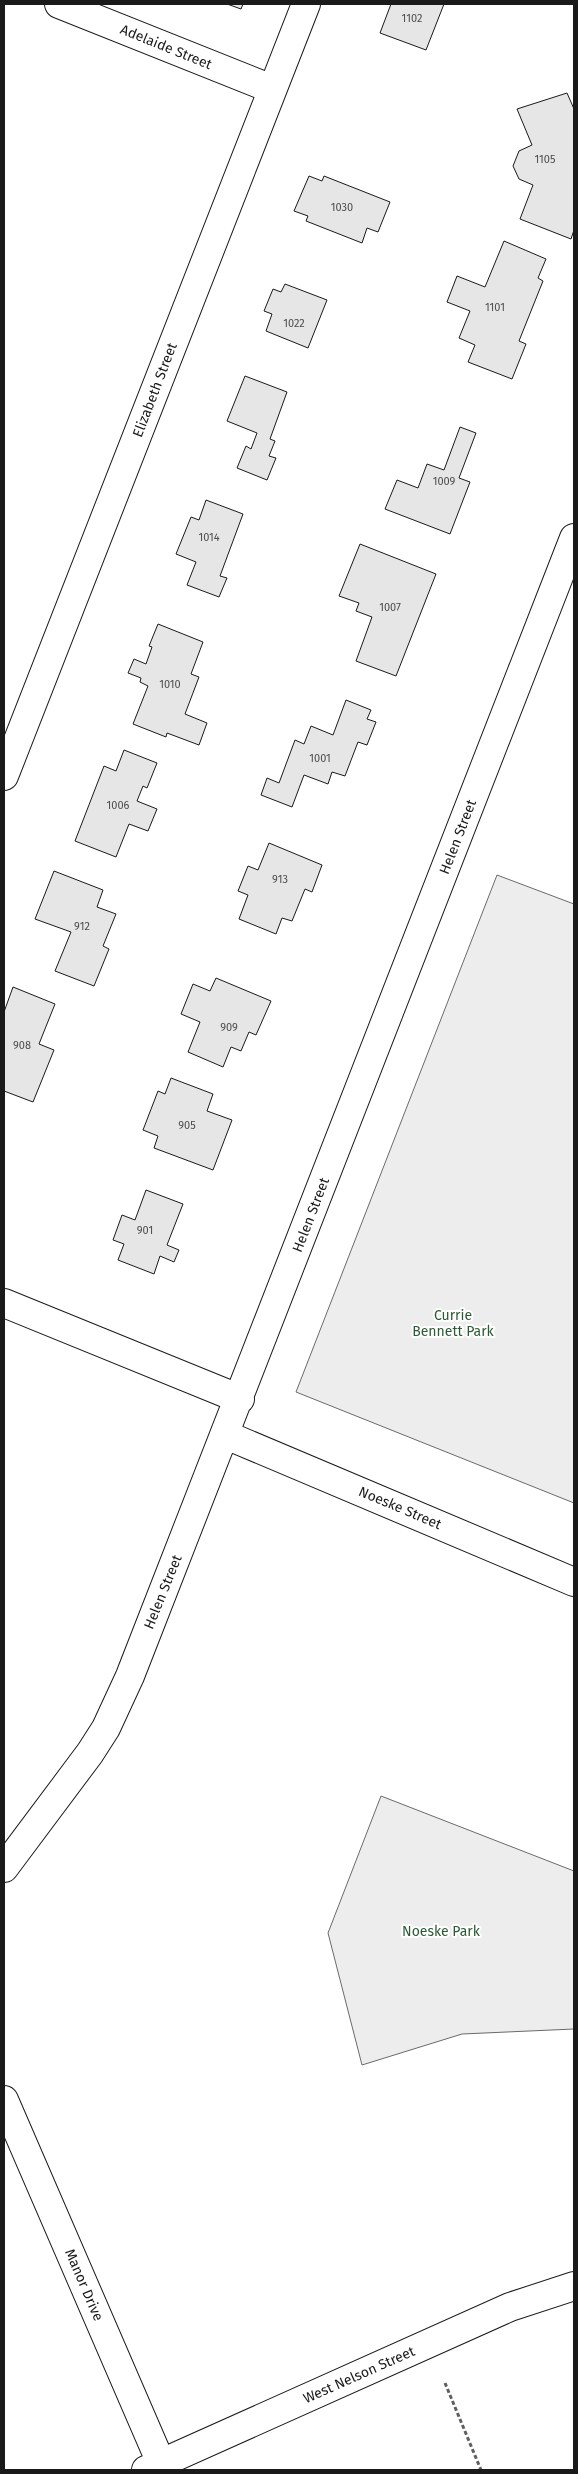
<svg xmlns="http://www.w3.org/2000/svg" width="578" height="2474" font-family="'Fira Sans',sans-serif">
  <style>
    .built { fill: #ededed; stroke: #6a6a6a }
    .building { fill: #e6e6e6; stroke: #1a1a1a }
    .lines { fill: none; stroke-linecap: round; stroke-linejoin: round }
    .minor-casing { stroke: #1a1a1a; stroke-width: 30 }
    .path { stroke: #5f5f5f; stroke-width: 3; stroke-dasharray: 4 2.5; stroke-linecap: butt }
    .minor { stroke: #fff; stroke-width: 28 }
    .labels { text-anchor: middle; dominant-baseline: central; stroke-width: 4; stroke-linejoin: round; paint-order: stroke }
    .number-label { font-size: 11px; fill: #4d4d4d }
    .street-label { font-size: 14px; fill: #1a1a1a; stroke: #fff }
    .park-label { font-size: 14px; fill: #2b5a34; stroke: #fff }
  </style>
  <rect width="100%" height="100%" fill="#fff"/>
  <!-- built -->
  <path class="built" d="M497,875L574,904V1503L296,1392Z
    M381,1796L574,1871V2029L462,2034L362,2065L328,1933Z"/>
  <!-- building -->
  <path class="building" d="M227,4H243L241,9Z
    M391,4H444L426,50L380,33Z
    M567,93L574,109V230L571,239L520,219L533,185L519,179L513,166L519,151L532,145L517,109Z
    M309,176L322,181L324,176L390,202L378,232L367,228L362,243L306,221L308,216L294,211Z
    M504,241L546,259L538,278L543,281L519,341L526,344L512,379L468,362L475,345L459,338L470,311L447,302L457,276L485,287Z
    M285,284L327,300L308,348L266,331L272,314L264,311L273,289L281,292Z
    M245,376L287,392L270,439L275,441L269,456L276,458L267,480L237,468L246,446L251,449L257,433L227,421Z
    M460,427L476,433L459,478L470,482L450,534L385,509L397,480L418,488L427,464L444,470Z
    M206,500L243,514L220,576L227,578L219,597L187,585L196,562L176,554L191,517L199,520Z
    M360,544L436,574L396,676L356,661L372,617L356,611L359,603L339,596Z
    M158,624L203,642L191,674L199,677L185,714L207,723L199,745L167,733L166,737L133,724L148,686L140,682L141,678L128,673L134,659L146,664L152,647L149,646Z
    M346,700L371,710L367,719L376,722L367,745L358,742L345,776L332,772L328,784L304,775L292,807L261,795L267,778L279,783L295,740L304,744L311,726L333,735Z
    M124,750L157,763L147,788L143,786L137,801L157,809L148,831L129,824L116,857L75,841L104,766L116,771Z
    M269,843L322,865L312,892L305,889L292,921L282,918L276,934L239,919L248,895L238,891L248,866L258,870Z
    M54,871L103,890L97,907L116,914L103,946L109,949L94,986L55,971L71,932L35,919Z
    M216,978L271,1001L256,1035L249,1032L241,1051L231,1047L223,1067L188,1052L200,1022L181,1014L193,984L210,991Z
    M13,987L55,1004L39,1044L54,1050L33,1102L4,1091V1012Z
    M171,1078L213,1094L207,1111L232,1120L213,1170L154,1148L158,1136L143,1130L158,1091L165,1094Z
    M146,1190L183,1204L167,1245L179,1250L174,1262L160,1256L154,1274L118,1260L124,1244L113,1240L122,1215L135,1220Z"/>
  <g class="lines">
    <defs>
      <path id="minor" d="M59,4L272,89
        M4,776L306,4
        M4,1303L240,1399
        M226,1435L574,1582
        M4,1868L90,1753L106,1728L130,1676L574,538
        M4,2100L164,2470
        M146,2470L510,2307L574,2286"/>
    </defs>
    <!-- minor casing -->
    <use href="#minor" class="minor-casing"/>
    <!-- path -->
    <path class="path" d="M445,2383L481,2470"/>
    <!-- minor -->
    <use href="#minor" class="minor"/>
  </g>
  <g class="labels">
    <!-- number labels -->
    <g class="number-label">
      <text x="412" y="18">1102</text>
      <text x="545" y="159">1105</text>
      <text x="342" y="207">1030</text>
      <text x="495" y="307">1101</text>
      <text x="294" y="323">1022</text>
      <text x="444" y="481">1009</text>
      <text x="209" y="537">1014</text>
      <text x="390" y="607">1007</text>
      <text x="170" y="684">1010</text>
      <text x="320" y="758">1001</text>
      <text x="118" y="805">1006</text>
      <text x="280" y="879">913</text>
      <text x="82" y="926">912</text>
      <text x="229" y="1027">909</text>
      <text x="22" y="1045">908</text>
      <text x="187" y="1125">905</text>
      <text x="145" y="1230">901</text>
    </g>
    <!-- street labels -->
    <g class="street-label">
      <text transform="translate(166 47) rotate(22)">Adelaide Street</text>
      <text transform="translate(155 390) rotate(-69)">Elizabeth Street</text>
      <text transform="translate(458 837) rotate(-69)">Helen Street</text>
      <text transform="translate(311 1215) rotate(-69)">Helen Street</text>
      <text transform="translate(400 1508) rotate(23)">Noeske Street</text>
      <text transform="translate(163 1592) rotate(-68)">Helen Street</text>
      <text transform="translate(84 2285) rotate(67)">Manor Drive</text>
      <text transform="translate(359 2375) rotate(-24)">West Nelson Street</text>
    </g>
    <!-- park labels -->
    <g class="park-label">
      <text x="453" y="1315">Currie<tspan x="453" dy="16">Bennett Park</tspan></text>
      <text x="441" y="1931">Noeske Park</text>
    </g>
  </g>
  <!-- border -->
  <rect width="578" height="2474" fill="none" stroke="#1a1a1a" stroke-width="10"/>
</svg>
